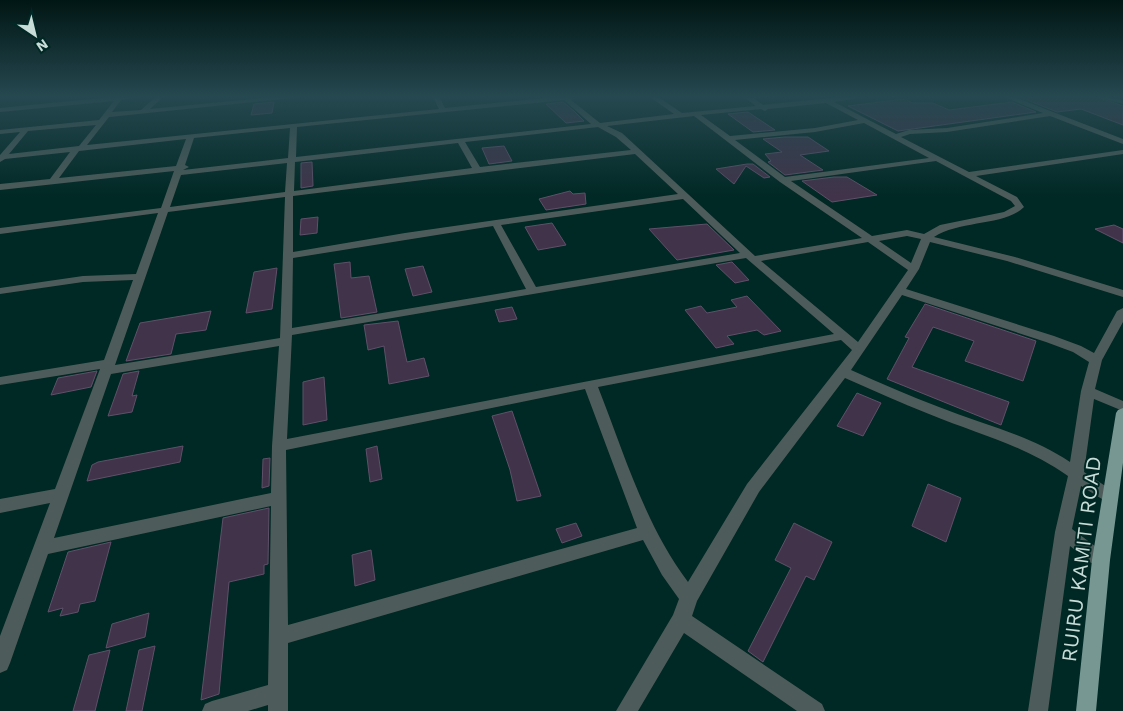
<svg xmlns="http://www.w3.org/2000/svg" width="1123" height="711" font-family="'Work Sans',sans-serif">
  <style>
    .building { fill: #41334a; stroke: #5f5069 }
    .lines { fill: none; stroke-linecap: round; stroke-linejoin: round }
    .minor { fill: #4d5c5a; fill-rule: evenodd }
    .major { fill: #769792; fill-rule: evenodd }
    .labels { text-anchor: middle; dominant-baseline: central; stroke-width: 4; stroke-linejoin: round; paint-order: stroke }
    .near-street-label { font-size: 21px; fill: #c8dcd8; stroke: #002824 }
  </style>
  <rect width="100%" height="100%" fill="#002824"/>
  <!-- building -->
  <path class="building" d="M1020,97H1098L1123,106V125L1081,109L1057,112Z
    M904,99L913,103H933L949,110L1012,102L1036,112L898,131L848,106Z
    M274,102L272,113L251,115L254,104Z
    M563,102L574,111L584,121L566,123L546,104Z
    M748,112L775,130L753,132L728,114Z
    M785,137H808L829,151L800,155L823,170L785,175L768,162L771,161L765,154L782,152L763,139Z
    M504,146L512,161L489,164L482,148Z
    M312,162L313,186L301,188V163Z
    M747,164H753L770,177L764,178L746,166L734,184L716,169Z
    M834,177H847L877,195L832,202L802,181Z
    M570,191L573,194L585,193L586,204L546,210L539,199Z
    M318,217L317,233L300,235L301,219Z
    M552,223L566,245L538,250L525,227Z
    M707,224L734,250L677,260L649,229Z
    M1114,225L1123,229V243L1095,229Z
    M350,262L351,278L369,276L377,312L341,318L334,264Z
    M732,262L749,280L735,283L716,265Z
    M423,266L432,292L413,296L405,269Z
    M277,268L272,309L246,313L254,272Z
    M747,296L781,331L764,335L757,330L727,336L734,344L716,348L685,310L701,306L707,313L737,307L731,300Z
    M925,304L1036,341L1023,381L965,361L974,341L933,327L912,367L1009,402L1001,425L887,379L909,338L905,337Z
    M512,307L517,319L499,322L495,310Z
    M211,311L206,330L176,334L171,354L126,361L140,323Z
    M398,321L407,362L424,358L429,376L389,384L384,346L368,350L364,325Z
    M97,371L91,387L51,395L58,378Z
    M139,371L132,396L137,395L132,412L108,416L123,374Z
    M324,377L327,420L303,425V382Z
    M857,393L881,403L863,436L837,426Z
    M512,411L541,496L517,501L510,470L492,416Z
    M183,446L180,462L87,481L92,465L98,462Z
    M377,446L382,479L370,482L366,449Z
    M270,458L269,486L262,488L263,459Z
    M928,484L961,498L946,542L912,526Z
    M269,508L268,564L264,565V574L229,582L219,694L201,700L223,518Z
    M576,523L582,536L562,543L556,529Z
    M794,523L832,542L814,580L806,576L763,662L748,651L791,568L775,560Z
    M111,542L95,601L80,604L78,612L60,616L63,608L48,612L68,552Z
    M371,550L375,580L355,586L352,555Z
    M149,613L145,637L106,648L112,624Z
    M155,646L142,711H126L139,650Z
    M110,650L95,711H73L89,655Z"/>
  <g class="lines">
    <!-- minor -->
    <path class="minor" d="M113,97H140L121,100L112,112L141,110L156,97H163L150,109L274,97H302L109,117L87,145L439,109L433,97H439L445,108L554,97H580L571,100L600,123L674,114L650,97H658L682,113L756,106L744,97H752L763,105L839,97H865L834,102L896,134L909,130L947,128L1043,113L1004,97H1014L1123,139V144L1050,116L947,132L910,134L901,137L969,172L1123,150V154L976,176L1017,197L1024,207C1005,226 960,220 934,237L1015,257L1123,290V297L1007,261L930,242L919,269L906,289L1054,336L1081,346L1094,353L1117,311L1123,308V322L1102,360L1095,389L1123,401V411L1094,399L1084,472L1116,493L1118,498L1116,503L1110,504L1081,486L1072,529L1107,555L1110,560L1107,565C1094,570 1080,554 1070,546L1048,711H1028L1055,532L1068,476C1022,444 980,435 929,414C901,403 873,390 845,378L759,492L697,601L692,616L822,704L825,711H797L684,633L638,711H616L673,615L679,599L662,575L643,540L288,643V711H268V705L248,711H202L205,704L212,701L268,685L271,506L48,554L10,663L7,670L0,673V636L50,503L0,513V499L55,489L100,369L0,385V377L104,360L133,280L83,282L0,294V288L83,276L136,274L158,213L0,234V228L161,208L174,171L0,190V184L50,179L70,152L5,159L0,162V155L20,132L0,134V130L99,120L114,101L0,112V108ZM564,100L591,124L296,157L297,127ZM826,103L858,120L815,128L730,136L701,115L761,109L765,111L768,109ZM694,116L780,182L862,238L755,256L622,133L607,126ZM864,123L929,158L785,177L735,140L815,132ZM96,125L79,146L9,154L28,131ZM598,127L616,137L631,150L480,167L465,142ZM290,128L288,158L183,170L189,167L185,165L194,138ZM186,139L176,166L59,178L79,151ZM458,143L472,168L294,191L295,162ZM635,154L678,194L405,233L293,252V196ZM936,161L1011,201L1015,206L1004,212L940,225L924,234L907,230L872,236L791,181ZM287,163L285,192L170,207L181,175ZM285,197L280,338L115,365L168,212ZM683,199L740,253L536,287L501,225ZM493,226L526,289L292,328L293,258ZM907,236L921,239L911,263L879,241ZM868,242L908,270L858,342L761,261ZM746,258L834,334L287,439L292,335ZM902,295L1046,342L1073,352L1089,362L1081,391L1070,462C1030,435 984,425 939,407C910,396 880,383 851,370ZM841,340L852,350L747,484L688,582C645,525 624,453 598,387ZM279,346L272,446L271,493L54,538L111,374ZM585,389L637,528L288,625L286,450Z
      M1100,97L1123,100V104L1101,98Z"/>
    <!-- major -->
    <path class="major" d="M1123,408V463L1110,560L1096,711H1076L1092,560L1116,413L1118,410Z"/>
  </g>
  <!-- sky -->
  <linearGradient id="sky" x2="0" y2="1"><stop stop-color="#001614"/><stop offset="0.49" stop-color="#264850"/><stop offset="1" stop-color="#264850" stop-opacity="0"/></linearGradient>
  <rect width="1123" height="197" fill="url(#sky)"/>
  <g class="labels">
    <!-- near-street labels -->
    <g class="near-street-label">
      <text transform="translate(1081 559) rotate(-83)">RUIRU KAMITI ROAD</text>
    </g>
  </g>
  <!-- north arrow -->
  <g transform="translate(35 35) rotate(145)" stroke="#002824" stroke-width="4" paint-order="stroke">
  <path d="M0-4L9 19L0 12L-9 19Z" fill="#c8dcd8"/>
  <text y="-8" font-size="14" font-weight="bold" text-anchor="middle" fill="#c8dcd8">N</text>
  </g>
</svg>
